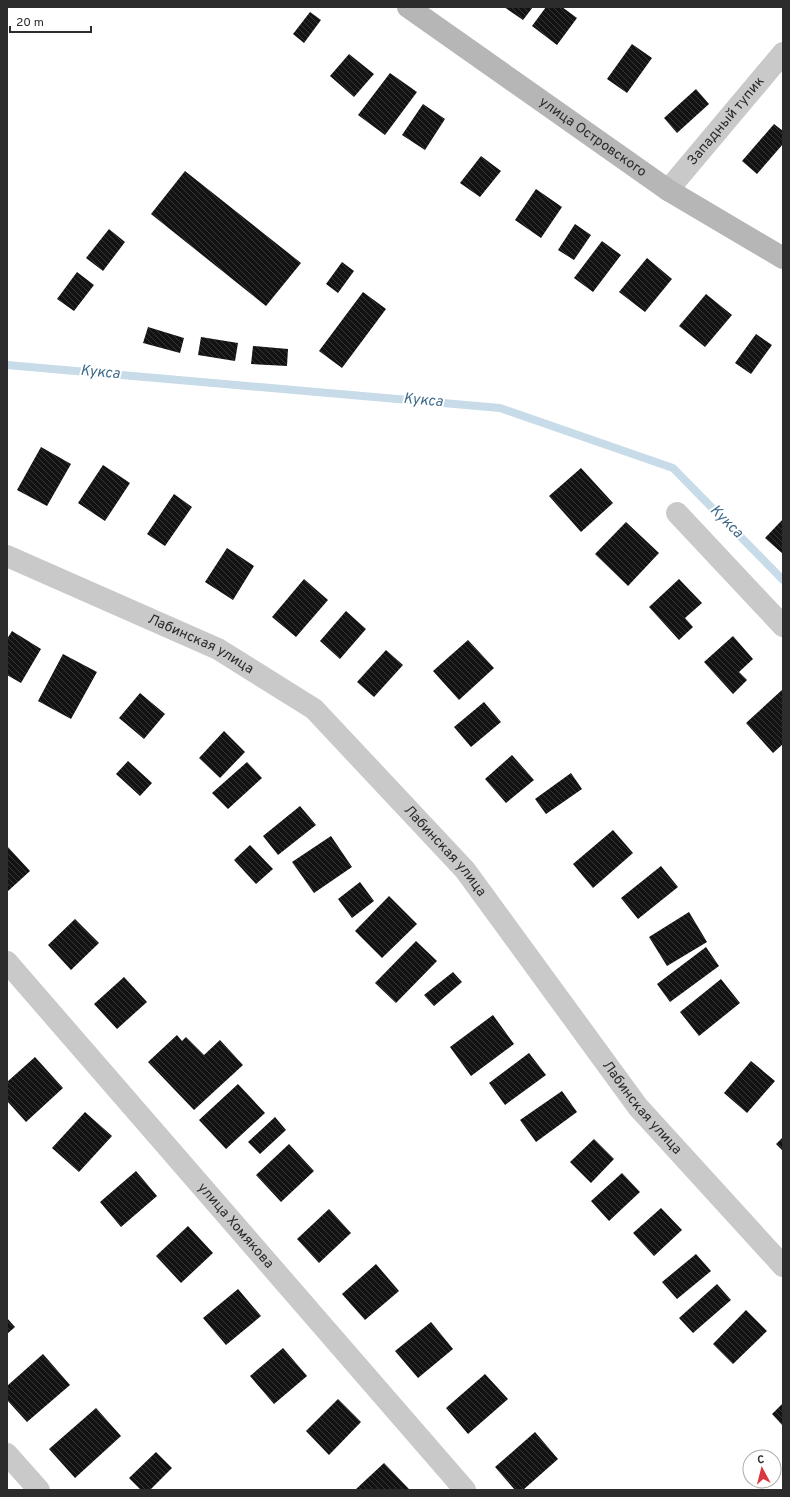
<svg xmlns="http://www.w3.org/2000/svg" width="790" height="1497" font-family="Overpass,sans-serif">
  <style>
    .lines { fill: none; stroke-linecap: round; stroke-linejoin: round }
    .stream { stroke: #c7dbe9; stroke-width: 8 }
    .building { fill: url(#building-back-hatch) }
    .street { stroke: #c9c9c9; stroke-width: 22 }
    .secondary { stroke: #b6b6b6; stroke-width: 22 }
    .labels { text-anchor: middle; dominant-baseline: central; stroke-width: 4; stroke-linejoin: round; paint-order: stroke }
    .street-label { font-size: 14px; fill: #2c2c2c; stroke: #fff }
    .water-label { font-size: 15px; font-style: italic; fill: #3f6b8a; stroke: #fff }
  </style>
  <defs>
    <pattern id="building-back-hatch" width="6" height="6" patternUnits="userSpaceOnUse"><rect width="6" height="6" fill="#131313"/><path d="M-1 5l2 2M0 0l6 6M5-1l2 2" fill="none" stroke="#363636"/></pattern>
  </defs>
  <rect width="100%" height="100%" fill="#fff"/>
  <g class="lines">
    <!-- stream -->
    <path class="stream" d="M7,365L500,408L673,468L783,580"/>
  </g>
  <!-- building -->
  <path class="building" d="M504,7H533L523,20Z
    M546,7H562L577,18L557,45L532,26Z
    M310,12L321,20L304,43L293,34Z
    M632,44L652,58L627,93L607,79Z
    M349,54L374,74L354,97L330,76Z
    M390,73L417,92L385,135L358,115Z
    M696,89L709,104L677,133L664,118Z
    M423,104L445,119L425,150L402,135Z
    M774,124L783,131V144L757,174L742,161Z
    M481,156L501,171L480,197L460,183Z
    M185,171L301,263L266,306L151,214Z
    M536,189L562,207L541,238L515,220Z
    M575,224L591,235L574,260L558,250Z
    M109,229L125,242L103,271L86,258Z
    M602,241L621,255L593,292L574,278Z
    M647,258L672,279L645,312L619,292Z
    M342,262L354,271L338,293L326,284Z
    M77,272L94,285L74,311L57,299Z
    M363,292L386,309L342,368L319,351Z
    M706,294L732,315L705,347L679,326Z
    M148,327L184,338L180,353L143,343Z
    M756,334L772,345L751,374L735,363Z
    M201,337L238,343L235,361L198,355Z
    M253,346L288,349L287,366L251,364Z
    M41,447L71,464L47,506L17,490Z
    M103,465L130,483L105,521L78,503Z
    M581,468L613,503L581,532L549,496Z
    M174,494L192,507L165,546L147,534Z
    M783,519V554L765,538Z
    M626,522L659,553L628,586L595,554Z
    M227,548L254,566L233,600L205,582Z
    M304,579L328,600L296,637L272,617Z
    M679,579L702,603L685,618L693,627L679,640L649,607Z
    M346,611L366,629L340,659L320,641Z
    M12,631L41,649L21,683L7,675V639Z
    M733,636L753,659L739,672L747,680L733,694L704,662Z
    M468,640L494,668L459,700L433,671Z
    M386,650L403,665L374,697L357,682Z
    M63,654L97,672L71,719L38,701Z
    M783,689V744L773,753L746,723Z
    M140,693L165,714L144,739L119,718Z
    M484,702L501,722L471,747L454,727Z
    M224,731L245,752L220,778L199,758Z
    M512,755L534,780L506,803L485,779Z
    M128,761L152,783L140,796L116,774Z
    M247,762L262,778L228,809L212,793Z
    M571,773L582,789L546,814L535,799Z
    M300,806L316,825L278,855L263,836Z
    M613,830L633,853L593,888L573,864Z
    M331,836L352,867L314,893L292,862Z
    M250,845L273,869L256,884L234,860Z
    M7,846L30,871L7,892Z
    M661,866L678,887L638,919L621,898Z
    M360,882L374,901L352,918L338,899Z
    M389,896L417,924L382,958L355,931Z
    M689,912L707,942L667,966L649,937Z
    M75,919L99,943L71,970L48,945Z
    M416,941L437,961L396,1003L375,983Z
    M706,947L719,966L670,1002L657,984Z
    M453,972L462,982L434,1006L424,995Z
    M124,977L147,1002L117,1029L94,1004Z
    M721,979L740,1003L699,1036L680,1012Z
    M493,1015L514,1044L471,1076L450,1047Z
    M177,1035L182,1041L186,1037L204,1055L220,1040L243,1065L194,1110L148,1062Z
    M529,1053L546,1075L505,1105L489,1083Z
    M35,1057L63,1088L26,1122L7,1101V1082Z
    M751,1061L775,1081L747,1113L724,1093Z
    M238,1084L265,1113L226,1149L199,1120Z
    M562,1091L577,1112L536,1142L520,1120Z
    M85,1112L112,1136L79,1172L52,1148Z
    M275,1117L286,1130L260,1154L248,1142Z
    M783,1137V1151L776,1144Z
    M594,1139L614,1159L591,1183L570,1162Z
    M289,1144L314,1171L281,1202L256,1175Z
    M136,1171L157,1196L121,1227L100,1202Z
    M622,1173L640,1192L609,1221L591,1201Z
    M661,1208L682,1230L654,1256L633,1233Z
    M329,1209L351,1233L319,1263L297,1239Z
    M188,1226L213,1253L181,1283L156,1256Z
    M696,1254L711,1271L677,1299L662,1282Z
    M376,1264L399,1291L365,1320L342,1294Z
    M717,1284L731,1300L693,1333L679,1318Z
    M238,1289L261,1316L226,1345L203,1318Z
    M746,1310L767,1331L733,1364L713,1344Z
    M7,1318L15,1327L7,1334Z
    M431,1322L453,1349L418,1378L395,1351Z
    M283,1348L307,1376L274,1404L250,1376Z
    M43,1354L70,1385L27,1422L7,1400V1386Z
    M485,1374L508,1399L468,1434L446,1408Z
    M338,1399L361,1422L329,1455L306,1431Z
    M783,1403V1426L772,1414Z
    M96,1408L121,1436L75,1478L49,1449Z
    M535,1432L558,1459L523,1490H515L495,1467Z
    M156,1452L172,1468L150,1490H141L129,1478Z
    M384,1463L409,1489L355,1490Z"/>
  <g class="lines">
    <!-- street -->
    <g class="street">
      <path id="s1" d="M668,190L783,53"/>
      <path d="M677,513L783,626"/>
      <path id="s2" d="M7,556L218,649L314,709L465,870L638,1107L783,1266"/>
      <path id="s3" d="M7,962L465,1490"/>
      <path d="M7,1454L39,1490"/>
    </g>
    <!-- secondary -->
    <path class="secondary" id="s4" d="M408,7L668,190L783,258"/>
  </g>
  <g class="labels">
    <!-- street labels -->
    <g class="street-label">
      <text stroke="none"><textPath href="#s1" startOffset="90">Западный тупик</textPath></text>
      <text stroke="none"><textPath href="#s4" startOffset="226">улица Островского</textPath></text>
      <text stroke="none"><textPath href="#s2" startOffset="213">Лабинская улица</textPath></text>
      <text stroke="none"><textPath href="#s2" startOffset="537">Лабинская улица</textPath></text>
      <text stroke="none"><textPath href="#s2" startOffset="861">Лабинская улица</textPath></text>
      <text stroke="none"><textPath href="#s3" startOffset="349">улица Хомякова</textPath></text>
    </g>
    <!-- water labels -->
    <g class="water-label">
      <text transform="translate(100 373) rotate(5)">Кукса</text>
      <text transform="translate(423 401) rotate(5)">Кукса</text>
      <text transform="translate(726 522) rotate(45)">Кукса</text>
    </g>
  </g>
  <!-- border -->
  <rect width="790" height="1497" fill="none" stroke="#2c2c2c" stroke-width="16"/>
  <!-- north arrow -->
  <g transform="translate(762 1469) rotate(353)"><circle r="19" fill="#ffffff" stroke="#ababab"/>
  <path d="M0-3L7 15L0 10L-7 15Z" fill="#dc363e"/>
  <text y="-6" font-size="11" font-weight="bold" text-anchor="middle" fill="#2c2c2c">С</text>
  </g>
  <!-- scale -->
  <path d="M10 26v6h81v-6" fill="none" stroke="#2c2c2c" stroke-width="2"/>
  <text x="16" y="26" font-size="12" fill="#2c2c2c" stroke="#ffffff" stroke-width="3" paint-order="stroke">20 m</text>
</svg>
